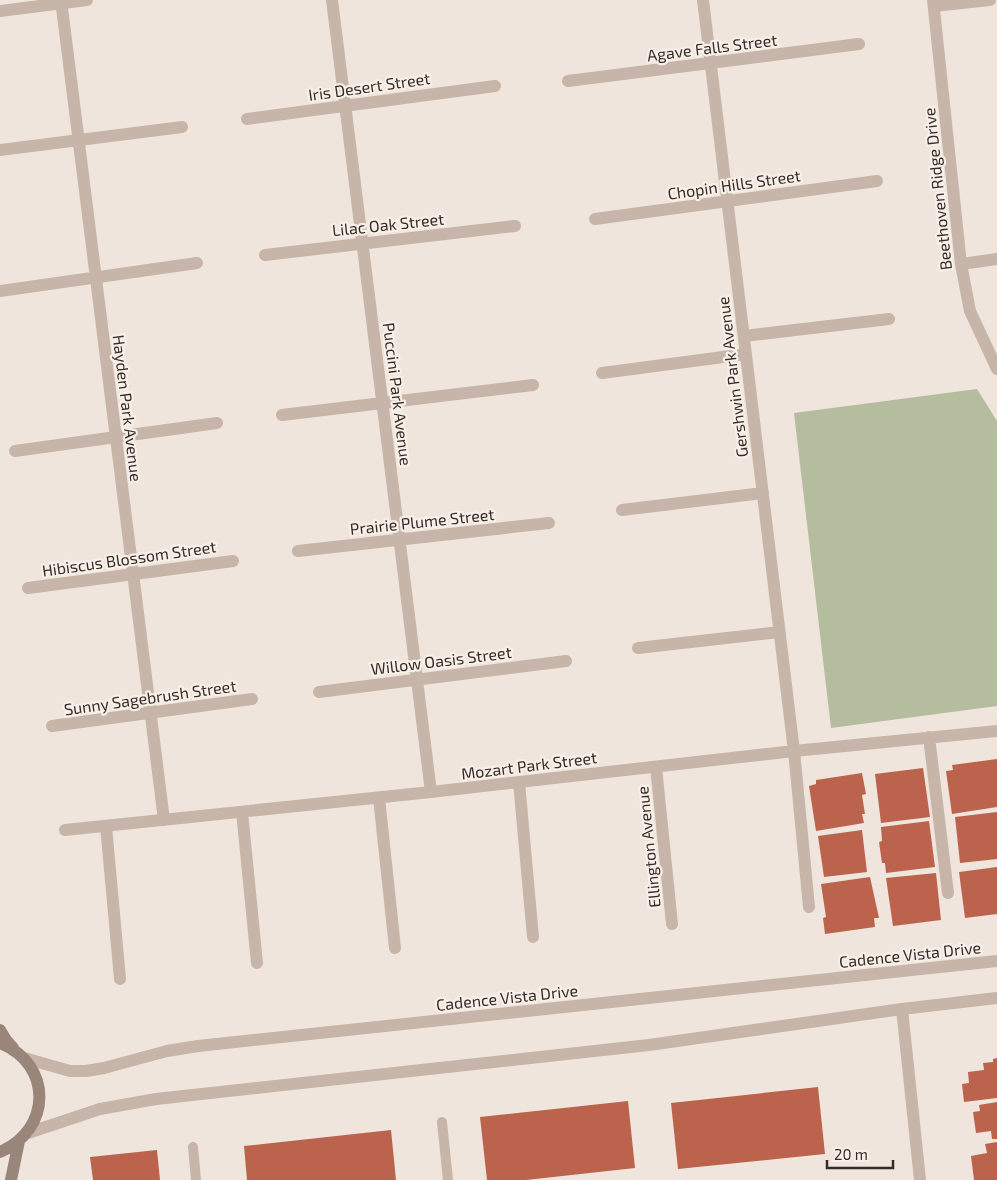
<svg xmlns="http://www.w3.org/2000/svg" width="997" height="1180" font-family="'Exo 2',sans-serif">
  <style>
    .green { fill: #b4bd9d }
    .building { fill: #bc634e }
    .lines { fill: none; stroke-linecap: round; stroke-linejoin: round }
    .service { stroke: #c7b5a9; stroke-width: 10 }
    .minor { stroke: #c7b5a9; stroke-width: 12 }
    .tertiary { stroke: #c7b5a9; stroke-width: 12 }
    .secondary { stroke: #9a857b; stroke-width: 12 }
    .labels { text-anchor: middle; dominant-baseline: central; stroke-width: 4.5; stroke-linejoin: round; paint-order: stroke }
    .street-label { font-size: 16px; fill: #352c28; stroke: #f8f0e8 }
  </style>
  <rect width="100%" height="100%" fill="#f0e5dc"/>
  <!-- green -->
  <path class="green" d="M977,389L997,421V706L831,728L794,413Z"/>
  <!-- building -->
  <path class="building" d="M997,759V807L952,814L946,771L953,770L952,765Z
    M923,768L930,817L881,823L875,774Z
    M862,773L866,794L862,795L865,814H862L864,823L816,831L809,786L816,784V780Z
    M997,812V859L960,863L955,817Z
    M929,821L935,867L886,873L885,863H882L879,842L882,841L881,827Z
    M862,830L867,872L824,877L818,836Z
    M997,867V914L965,918L959,872Z
    M936,873L941,920L893,926L886,878Z
    M870,877L879,918H874L875,927L825,934L823,918L826,917L821,884Z
    M997,1058V1098L964,1102L962,1084L969,1083L968,1072L984,1070L983,1063L993,1062V1059Z
    M818,1087L825,1154L678,1169L671,1103Z
    M628,1101L635,1168L526,1180H487L480,1117Z
    M997,1102V1139H992L991,1131L976,1133L973,1112L980,1111L979,1105Z
    M391,1130L396,1180H247L244,1146Z
    M997,1142V1180H974L971,1156L987,1153L985,1144Z
    M157,1150L160,1180H93L90,1157Z"/>
  <g class="lines">
    <!-- service -->
    <path class="service" d="M442,1122L448,1180
      M193,1147L196,1180"/>
    <!-- minor -->
    <path class="minor" d="M61,0L164,820
      M332,0L431,792
      M703,0L794,751L809,907
      M933,0L961,264L970,311L997,369
      M934,6L990,0
      M0,11L87,0
      M568,81L859,44
      M247,119L495,86
      M0,150L182,127
      M595,219L877,181
      M265,255L515,226
      M961,264L997,259
      M0,291L197,263
      M744,336L889,319
      M602,373L746,354
      M282,415L533,385
      M15,451L217,423
      M622,510L763,493
      M298,551L549,523
      M28,588L233,561
      M638,648L779,632
      M319,692L566,661
      M52,726L252,699
      M929,737L948,893
      M656,767L672,924
      M519,782L533,937
      M379,798L395,948
      M242,812L257,963
      M106,826L120,979
      M65,830L431,792L794,751L997,731
      M902,1009L920,1180"/>
    <!-- tertiary -->
    <path class="tertiary" d="M24,1058L70,1071H86L104,1068L167,1051L198,1046L997,961
      M28,1133L100,1109L156,1099L649,1045L902,1009L997,998"/>
    <!-- secondary -->
    <path class="secondary" d="M0,1030L6,1040L13,1048
      M0,1043C53,1064 52,1130 0,1152
      M11,1180L19,1141"/>
  </g>
  <g class="labels">
    <!-- street labels -->
    <g class="street-label">
      <text transform="translate(712 47) rotate(-7)">Agave Falls Street</text>
      <text transform="translate(369 86) rotate(-8)">Iris Desert Street</text>
      <text transform="translate(734 184) rotate(-8)">Chopin Hills Street</text>
      <text transform="translate(937 189) rotate(-96)">Beethoven Ridge Drive</text>
      <text transform="translate(388 224) rotate(-6)">Lilac Oak Street</text>
      <text transform="translate(732 377) rotate(-97)">Gershwin Park Avenue</text>
      <text transform="translate(398 394) rotate(83)">Puccini Park Avenue</text>
      <text transform="translate(128 408) rotate(83)">Hayden Park Avenue</text>
      <text transform="translate(422 521) rotate(-6)">Prairie Plume Street</text>
      <text transform="translate(129 558) rotate(-8)">Hibiscus Blossom Street</text>
      <text transform="translate(441 660) rotate(-7)">Willow Oasis Street</text>
      <text transform="translate(150 697) rotate(-8)">Sunny Sagebrush Street</text>
      <text transform="translate(529 765) rotate(-7)">Mozart Park Street</text>
      <text transform="translate(648 847) rotate(-96)">Ellington Avenue</text>
      <text transform="translate(910 954) rotate(-6)">Cadence Vista Drive</text>
      <text transform="translate(507 997) rotate(-6)">Cadence Vista Drive</text>
    </g>
  </g>
  <!-- scale -->
  <path d="M827 1160v8h66v-8" fill="none" stroke="#352c28" stroke-width="2.5"/>
  <text x="834" y="1160" font-size="15" fill="#352c28" stroke="#f8f0e8" stroke-width="4" paint-order="stroke">20 m</text>
</svg>
